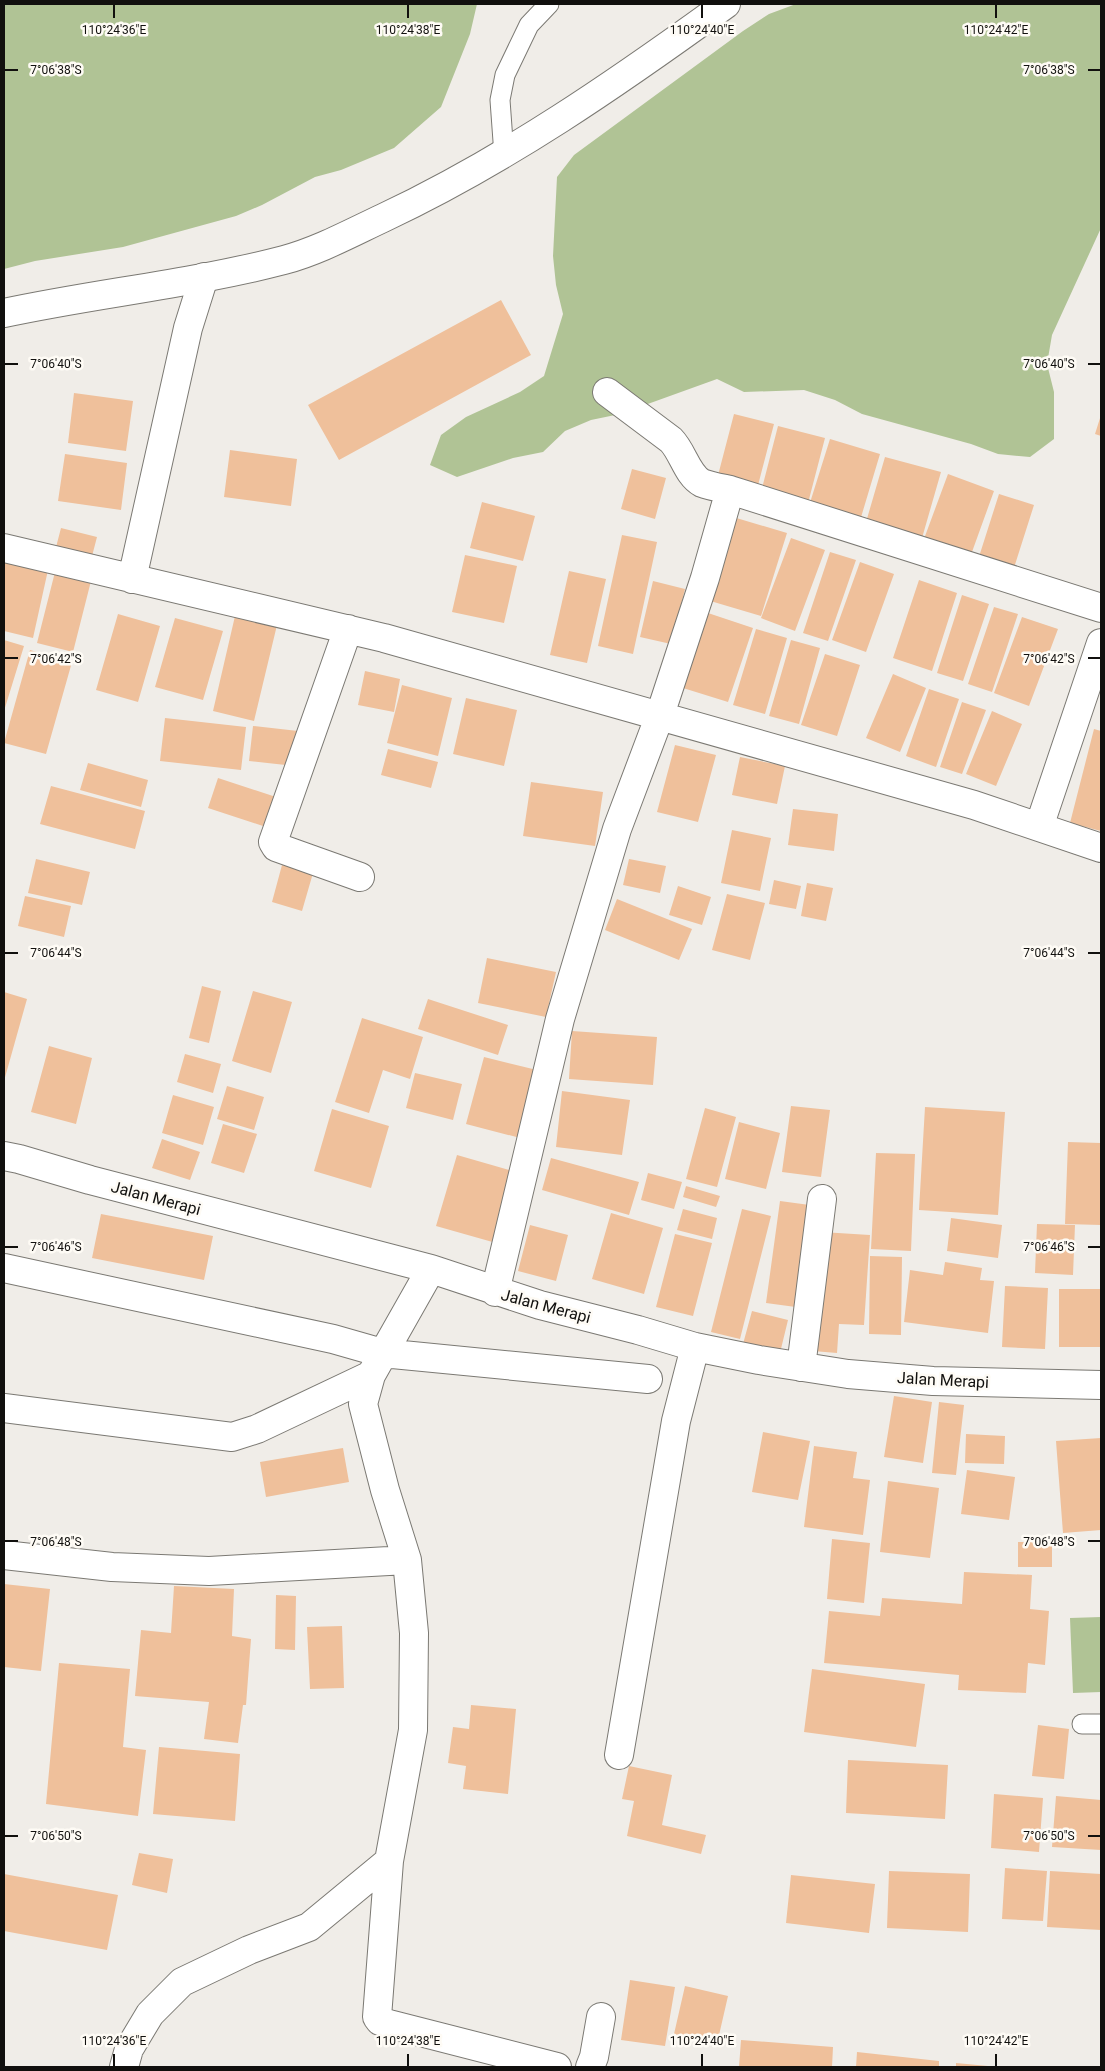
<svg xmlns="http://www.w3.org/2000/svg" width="1105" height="2071" font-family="Roboto,sans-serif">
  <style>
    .green { fill: #b0c395 }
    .building { fill: #efc09b }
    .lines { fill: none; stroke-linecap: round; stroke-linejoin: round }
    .service-casing { stroke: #7b7973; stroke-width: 21 }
    .minor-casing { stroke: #7b7973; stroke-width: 30 }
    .secondary-casing { stroke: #7b7973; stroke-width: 30 }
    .service { stroke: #fff; stroke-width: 19 }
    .minor { stroke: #fff; stroke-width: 28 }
    .secondary { stroke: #fff; stroke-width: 28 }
    .ticks { fill: none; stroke: #11100e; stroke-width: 2 }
    .labels { text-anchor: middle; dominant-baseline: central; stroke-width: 5; stroke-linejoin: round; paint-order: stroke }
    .street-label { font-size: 16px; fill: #11100e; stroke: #fefbf5 }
    .ticks-label { font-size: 12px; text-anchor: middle; fill: #11100e; stroke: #fefbf5; stroke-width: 5; stroke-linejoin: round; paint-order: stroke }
  </style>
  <rect width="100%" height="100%" fill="#f0ede8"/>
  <!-- green -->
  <path class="green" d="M4,4H477L470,34L441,107L394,148L341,170L315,177L262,205L236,216L123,247L35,261L4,269Z
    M796,4H1101V228L1052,335L1047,364L1054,392V439L1030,457L998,454L971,444L862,414L835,400L804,390L744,392L717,379L620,414L591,420L565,431L543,452L513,458L457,477L430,465L441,435L466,417L520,392L544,376L563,314L556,285L553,256L557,177L574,155L743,31L769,14Z
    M1101,1617V1692L1073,1693L1070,1618Z"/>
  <!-- building -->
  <path class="building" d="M501,300L531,355L339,460L308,405Z
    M74,393L133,401L126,451L68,443Z
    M734,414L774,424L756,493L716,483Z
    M1101,415V436L1095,434Z
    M778,426L825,438L807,507L760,496Z
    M830,439L880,454L859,524L808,509Z
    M230,450L297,459L291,506L224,497Z
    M65,454L127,463L121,510L58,501Z
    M885,457L941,472L920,545L864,529Z
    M632,469L666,478L655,519L621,509Z
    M948,474L994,491L968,563L921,547Z
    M999,494L1034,505L1012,574L977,563Z
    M482,502L535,516L523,561L470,548Z
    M733,517L787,533L761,616L707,600Z
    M61,528L97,537L91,560L55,551Z
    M622,535L657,542L633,654L598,646Z
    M791,538L825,550L795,631L761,618Z
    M830,552L856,560L828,641L803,633Z
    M465,555L517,566L504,623L452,612Z
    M4,560L48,570L33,638L4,631Z
    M860,562L894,574L866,652L832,640Z
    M569,571L606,579L587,663L550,655Z
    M55,572L91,581L73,652L37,643Z
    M919,580L957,593L932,671L893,658Z
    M653,581L685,589L671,644L640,637Z
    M962,595L989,604L963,681L937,673Z
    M994,607L1018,614L992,692L968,684Z
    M708,613L753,628L728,702L683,688Z
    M118,614L160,626L138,702L96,690Z
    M235,616L277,625L254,721L213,711Z
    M1022,617L1058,629L1029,706L994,693Z
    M175,618L223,631L203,700L155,687Z
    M756,629L787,638L765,714L733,705Z
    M4,640L24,646L4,711Z
    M791,640L820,648L799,724L769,716Z
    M30,650L72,662L46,754L4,743Z
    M825,654L860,665L837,736L801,725Z
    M365,671L400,679L394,712L358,705Z
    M893,674L926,688L900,752L866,738Z
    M402,685L452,698L438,756L387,743Z
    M929,689L959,699L936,767L906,756Z
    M466,698L517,710L504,766L453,754Z
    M962,702L986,710L962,774L940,767Z
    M992,711L1022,724L996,786L966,774Z
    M165,718L246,727L241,770L160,761Z
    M253,726L298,731L295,766L249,761Z
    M1094,729L1101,731V831L1070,823Z
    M675,745L716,755L698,822L657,812Z
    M388,749L438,762L431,788L381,775Z
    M740,757L785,766L777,804L732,795Z
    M88,763L148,780L141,807L80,790Z
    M218,778L276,797L266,827L208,808Z
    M531,782L603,792L595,846L523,836Z
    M51,786L145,811L135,849L40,824Z
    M793,809L838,814L834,851L788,845Z
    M732,830L771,838L760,891L721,883Z
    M36,859L90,872L82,905L28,893Z
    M629,859L666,866L660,893L623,885Z
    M282,865L313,873L302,911L272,902Z
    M774,880L801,886L796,909L769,904Z
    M807,883L833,888L826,921L801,916Z
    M678,886L711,897L702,925L669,915Z
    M727,894L765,903L750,960L712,950Z
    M25,896L71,906L64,937L18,926Z
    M617,899L692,929L679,960L605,930Z
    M487,958L556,972L546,1017L478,1003Z
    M202,986L221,991L209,1043L189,1038Z
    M253,991L292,1002L271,1073L232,1061Z
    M4,992L27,999L4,1081Z
    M428,999L508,1025L498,1055L418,1029Z
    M362,1018L423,1037L410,1079L383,1070L369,1113L335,1102Z
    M572,1031L657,1037L653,1085L569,1079Z
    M49,1046L92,1058L76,1124L31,1112Z
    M185,1054L221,1064L213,1093L177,1082Z
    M484,1057L541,1071L524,1139L466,1124Z
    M415,1073L462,1084L453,1120L406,1108Z
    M227,1086L264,1097L254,1130L217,1119Z
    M562,1091L630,1100L622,1155L556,1147Z
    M173,1095L214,1107L203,1145L162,1133Z
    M791,1106L830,1110L821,1177L782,1172Z
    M925,1107L1005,1112L998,1215L919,1210Z
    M705,1108L736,1117L717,1187L686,1179Z
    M332,1109L389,1126L371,1188L314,1171Z
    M739,1122L780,1133L766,1189L725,1179Z
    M223,1124L257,1134L244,1173L211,1163Z
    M162,1139L200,1152L190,1180L152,1168Z
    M1068,1142L1101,1143V1225L1065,1224Z
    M876,1153L915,1154L911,1251L871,1249Z
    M457,1155L516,1172L496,1243L436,1226Z
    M551,1158L639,1182L629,1215L542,1190Z
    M648,1173L682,1182L674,1209L641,1200Z
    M686,1186L720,1196L716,1207L683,1197Z
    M780,1201L817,1206L803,1308L766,1303Z
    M683,1209L717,1218L712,1239L677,1230Z
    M742,1209L771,1216L740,1339L711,1332Z
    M611,1213L663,1228L644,1294L592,1279Z
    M101,1214L213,1236L204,1280L92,1258Z
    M951,1218L1002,1225L998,1258L947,1251Z
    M1037,1224L1075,1225L1073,1275L1035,1273Z
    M530,1225L568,1235L556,1281L518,1271Z
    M822,1232L870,1235L864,1325L839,1324L837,1353L813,1351Z
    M675,1234L712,1243L693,1316L656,1307Z
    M870,1256L902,1257L901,1335L869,1334Z
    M945,1262L982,1268L980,1280L994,1281L988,1333L904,1322L910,1270L943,1275Z
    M1005,1286L1048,1288L1045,1349L1002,1347Z
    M1059,1289H1100V1347H1059Z
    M752,1311L788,1320L780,1353L743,1344Z
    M894,1396L932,1402L923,1463L884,1457Z
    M939,1402L964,1405L956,1475L932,1473Z
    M763,1432L810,1441L798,1500L752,1492Z
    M966,1434L1005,1436L1004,1464L965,1463Z
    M1101,1438V1530L1063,1533L1056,1441Z
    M814,1446L857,1452L853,1478L870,1480L863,1535L804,1527Z
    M343,1448L349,1482L266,1497L260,1462Z
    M967,1470L1015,1477L1009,1520L961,1514Z
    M888,1481L939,1488L930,1558L880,1552Z
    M832,1539L870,1543L864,1603L827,1599Z
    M1018,1542H1052V1567H1018Z
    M964,1572L1032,1575L1030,1609L1049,1611L1045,1665L1028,1663L1026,1693L958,1690L959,1675L824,1663L829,1611L880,1616L882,1598L962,1604Z
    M4,1584L50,1589L41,1671L4,1667Z
    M174,1586L234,1589L232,1636L251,1639L246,1705H243L238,1743L204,1739L209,1702L135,1696L141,1630L171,1633Z
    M276,1595L296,1596L295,1650L275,1649Z
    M342,1626L344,1688L310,1689L307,1627Z
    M59,1663L130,1669L123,1747L146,1750L138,1816L46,1804Z
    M812,1669L925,1684L916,1747L804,1732Z
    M471,1705L516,1709L508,1794L463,1789L466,1766L448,1763L453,1727L469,1729Z
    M1038,1725L1069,1729L1064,1779L1032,1776Z
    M159,1747L240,1754L235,1821L153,1814Z
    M848,1760L948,1765L945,1819L846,1813Z
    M629,1766L672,1775L662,1825L706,1835L701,1854L627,1836L634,1801L622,1799Z
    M994,1794L1043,1798L1039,1852L991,1848Z
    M1056,1796L1101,1800V1850L1052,1847Z
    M139,1853L173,1859L167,1893L132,1885Z
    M1005,1868L1047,1871L1043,1921L1002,1919Z
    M889,1871L970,1874L968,1932L887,1928Z
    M1050,1871L1101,1874V1930L1047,1927Z
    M4,1874L118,1895L107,1950L4,1931Z
    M791,1875L875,1884L869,1933L786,1923Z
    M630,1980L675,1987L665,2046L621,2040Z
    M685,1986L728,1996L717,2044L674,2034Z
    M741,2040L833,2047L832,2067H739Z
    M857,2052L939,2061V2067H856Z
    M956,2063L988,2066V2067H956Z"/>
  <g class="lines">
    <defs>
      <path id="service" d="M504,155L500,100L505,75L529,25L549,4
        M1082,1724H1101"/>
      <path id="minor" d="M607,392L671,440C683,452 687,475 702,483C710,486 721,488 730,490L1101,608
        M4,548L384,638L974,805L1101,848
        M132,579L188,328L204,277
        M348,629L273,842L276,847L360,877
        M1039,827L1101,643
        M4,1156L19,1159L90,1180L431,1269L540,1305L638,1330L695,1347L759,1360L848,1374L933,1381L1101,1385
        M4,1268L333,1339L382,1353L648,1379
        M431,1269L371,1375L363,1404L385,1490L407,1560L414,1633L413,1730L389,1861L377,2017L380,2021L389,2024L557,2067
        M495,1292L560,1019L617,829L660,715L705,578L730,490
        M801,1367L822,1199
        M4,1408L232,1437L257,1429L371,1375
        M4,1555L112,1567L209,1571L407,1560
        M619,1755L676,1421L695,1347
        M124,2067L129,2049L150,2014L182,1982L249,1950L309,1927L389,1861
        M590,2067L594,2057L601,2017"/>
      <path id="secondary" d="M4,313C97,293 192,284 284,260C318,251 351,233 383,218C506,160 617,83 726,4"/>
    </defs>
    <!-- service casing -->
    <use href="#service" class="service-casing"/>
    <!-- minor casing -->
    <use href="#minor" class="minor-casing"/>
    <!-- secondary casing -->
    <use href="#secondary" class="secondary-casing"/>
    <!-- service -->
    <use href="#service" class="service"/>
    <!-- minor -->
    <use href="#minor" class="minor"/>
    <!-- secondary -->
    <use href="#secondary" class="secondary"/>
  </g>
  <!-- ticks -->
  <path class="ticks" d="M114,5V18M408,5V18M702,5V18M996,5V18M5,70H18M1088,70H1100M5,364H18M1088,364H1100M5,658H18M1088,658H1100M5,953H18M1088,953H1100M5,1247H18M1088,1247H1100M5,1541H18M1088,1541H1100M5,1836H18M1088,1836H1100M114,2054V2066M408,2054V2066M702,2054V2066M996,2054V2066"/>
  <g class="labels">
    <!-- street labels -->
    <g class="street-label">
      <text transform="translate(156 1198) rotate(15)">Jalan Merapi</text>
      <text transform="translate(546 1306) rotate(15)">Jalan Merapi</text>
      <text transform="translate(943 1380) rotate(3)">Jalan Merapi</text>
    </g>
  </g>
  <g class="ticks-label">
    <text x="114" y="34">110°24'36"E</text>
    <text x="408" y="34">110°24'38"E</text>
    <text x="702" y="34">110°24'40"E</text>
    <text x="996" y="34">110°24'42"E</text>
    <text x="56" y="74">7°06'38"S</text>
    <text x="1049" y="74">7°06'38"S</text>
    <text x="56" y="368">7°06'40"S</text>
    <text x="1049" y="368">7°06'40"S</text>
    <text x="56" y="663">7°06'42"S</text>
    <text x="1049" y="663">7°06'42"S</text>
    <text x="56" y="957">7°06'44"S</text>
    <text x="1049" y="957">7°06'44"S</text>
    <text x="56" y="1251">7°06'46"S</text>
    <text x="1049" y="1251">7°06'46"S</text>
    <text x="56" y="1546">7°06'48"S</text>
    <text x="1049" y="1546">7°06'48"S</text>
    <text x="56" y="1840">7°06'50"S</text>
    <text x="1049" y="1840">7°06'50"S</text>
    <text x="114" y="2045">110°24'36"E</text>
    <text x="408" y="2045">110°24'38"E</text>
    <text x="702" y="2045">110°24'40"E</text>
    <text x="996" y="2045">110°24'42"E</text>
  </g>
  <!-- border -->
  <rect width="1105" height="2071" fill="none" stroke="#11100e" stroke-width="10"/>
</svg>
